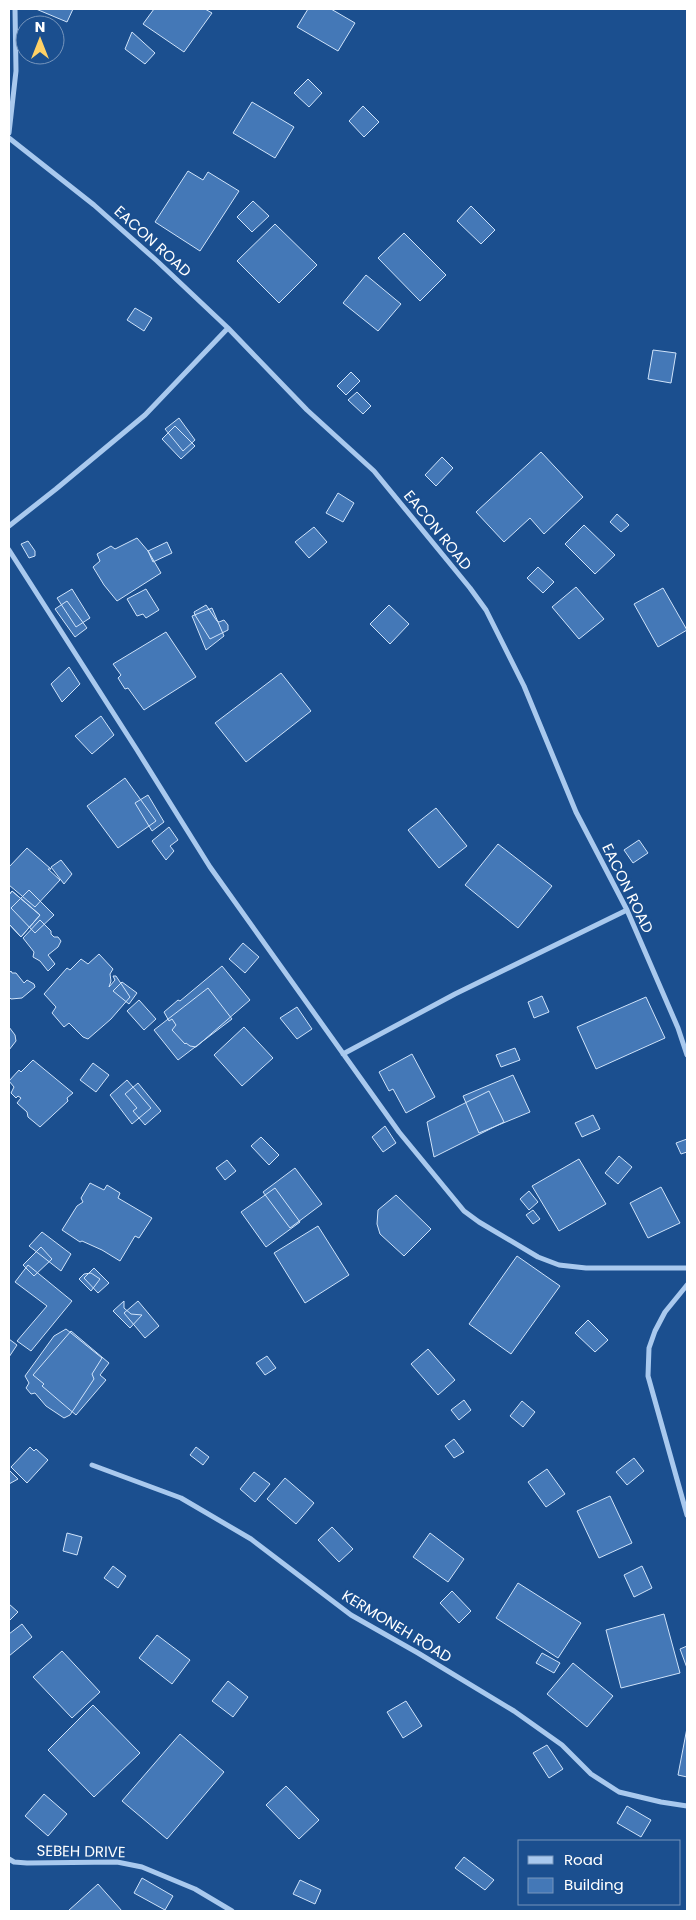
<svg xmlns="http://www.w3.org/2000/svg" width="696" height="1920" font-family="Poppins,sans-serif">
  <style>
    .building { fill: #4478b7; stroke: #cfe3fa }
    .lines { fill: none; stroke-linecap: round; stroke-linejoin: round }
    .street { stroke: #a9c9ee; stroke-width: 5 }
    .labels { text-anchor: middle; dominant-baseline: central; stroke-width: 4; stroke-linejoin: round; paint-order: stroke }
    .street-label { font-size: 15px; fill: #fff; stroke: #1b4f8f }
  </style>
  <rect width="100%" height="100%" fill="#1b4f8f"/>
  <!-- building -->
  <path class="building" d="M36,9H73L67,22Z
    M154,9H205L212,13L184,52L143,24Z
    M308,9H331L355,23L338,51L297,27Z
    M132,32L155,53L145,64L125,49Z
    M308,79L322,93L309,107L294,93Z
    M252,102L294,127L275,158L233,133Z
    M363,106L379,122L364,137L349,121Z
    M188,171L203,180L208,172L239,191L200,251L155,222Z
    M253,201L269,216L252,232L237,217Z
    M471,206L495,230L481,244L457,221Z
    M275,224L317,265L279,303L237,261Z
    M404,233L446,275L420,301L378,258Z
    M366,275L401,304L378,331L343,303Z
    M135,308L152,318L144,331L127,320Z
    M653,350L676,353L671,383L648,379Z
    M351,372L360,381L346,395L337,386Z
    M357,392L371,406L363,414L348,400Z
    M179,418L195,440L183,451L165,429Z
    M175,426L195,446L181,459L162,439Z
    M541,452L583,497L544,534L530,518L504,542L476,512Z
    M442,457L453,468L436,486L425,475Z
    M338,493L354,503L343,522L326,513Z
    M617,514L629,525L621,532L610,522Z
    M584,525L615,555L595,574L565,544Z
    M314,527L327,542L309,558L295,542Z
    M137,538L148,551L161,573L117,601L104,585L93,567L100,561L97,554L111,546L115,549Z
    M28,541L35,551V556L29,558L21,544Z
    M167,542L172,553L153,562L148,551Z
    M538,567L554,582L543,593L527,578Z
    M576,587L604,619L579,639L552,607Z
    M663,588L687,630L658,647L634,604Z
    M72,589L90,618L76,627L57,598Z
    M146,589L159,610L146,618L143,614L137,616L127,599Z
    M67,601L87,628L75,637L55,609Z
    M206,605L217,621L219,622L224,620L228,625V630L210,639L195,615L194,612Z
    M389,605L409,624L390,644L370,624Z
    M212,608L224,636L206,650L192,616Z
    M166,632L196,677L144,710L128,688L125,689L118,678L121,675L113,664Z
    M69,667L80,684L62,702L51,684Z
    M281,673L311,711L246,762L215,723Z
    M101,716L114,735L92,754L75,736Z
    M125,778L156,821L118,848L87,806Z
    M148,795L164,822L152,831L135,803Z
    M436,808L467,846L439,868L408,830Z
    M169,827L178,840L170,846L174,851L166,860L152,841Z
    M639,840L648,853L633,863L624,850Z
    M498,844L552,886L518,928L465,885Z
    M27,848L51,869H48L60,880L35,907L9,885V867Z
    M61,860L72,874L64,884L51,867Z
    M29,890L54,915L35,933L11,908Z
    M12,891L40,915L21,937L9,924V895Z
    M12,891L40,915L21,937L9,924V895Z
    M40,920L51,931V934L54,937H58L61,941L58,947L48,955L55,964L48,971L40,961L33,957L34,952L23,938Z
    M243,943L259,957L245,973L229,959Z
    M99,954L113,969L110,974L111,981L109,987L115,980L113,976H116L130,997L111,1019L88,1039L83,1037L69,1023L64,1027L52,1013L56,1007L44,994L67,968L70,970L81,959L88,964Z
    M222,966L250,1000L196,1047L190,1046L186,1043L185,1044L172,1030L176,1025L172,1019L169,1021L164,1012L178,1000L180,1001Z
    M11,971L12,973H16L24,983L27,980L34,984L35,987L22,998L11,999L9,997V973Z
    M122,982L137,993L129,1004L113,991Z
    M208,988L232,1019L178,1060L154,1030Z
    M542,996L549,1012L534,1018L528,1002Z
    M646,997L665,1038L596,1069L577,1027Z
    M139,1000L156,1019L144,1030L127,1011Z
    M297,1007L312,1029L297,1039L280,1018Z
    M9,1027L15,1035L16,1041L9,1050Z
    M244,1027L273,1058L242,1086L214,1055Z
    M515,1048L520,1060L501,1067L496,1055Z
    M412,1054L435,1097L406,1113L393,1089L389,1091L379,1072Z
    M33,1060L73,1093L67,1098L68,1101L40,1127L28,1117L27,1112L17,1103L21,1098L18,1096L16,1098L11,1093L14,1087L9,1081L19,1070L21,1072Z
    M93,1063L109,1075L96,1092L80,1080Z
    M513,1075L530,1112L479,1133L463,1096Z
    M127,1080L151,1108L132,1124L110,1095Z
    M138,1083L161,1111L145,1125L133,1111L137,1108L125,1094Z
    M489,1091L504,1122L434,1157L427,1122Z
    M593,1115L600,1129L582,1137L575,1123Z
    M385,1126L396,1143L383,1152L372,1137Z
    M261,1137L279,1155L269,1165L251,1146Z
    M687,1139V1152L681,1154L676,1143Z
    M619,1156L632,1167L618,1184L605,1173Z
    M579,1159L606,1204L559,1231L532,1186Z
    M227,1160L236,1171L225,1180L216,1168Z
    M295,1168L322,1204L290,1228L263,1192Z
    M90,1183L104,1190L107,1185L120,1193L118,1198L152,1218L139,1238L135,1236L120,1261L102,1250L82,1241L80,1242L62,1230L77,1206L83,1202L81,1198Z
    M661,1187L680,1223L648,1238L630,1203Z
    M275,1188L300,1222L266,1247L241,1212Z
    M529,1191L538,1202L529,1210L520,1199Z
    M396,1195L431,1229L404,1256L380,1234L377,1224L378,1210Z
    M533,1210L540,1219L533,1224L526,1215Z
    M318,1226L349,1275L305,1303L274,1253Z
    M42,1232L71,1254L61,1271L29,1246Z
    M41,1247L52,1259L34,1276L23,1265Z
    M517,1256L560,1286L511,1354L469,1324Z
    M28,1265L72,1301L31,1351L17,1341L47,1306L15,1282Z
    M94,1268L109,1283L98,1293L84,1278Z
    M91,1273L100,1279L91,1291L79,1279L84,1274Z
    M124,1301V1308L131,1314L142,1315L130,1328L113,1311Z
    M138,1301L159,1326L145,1338L124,1313Z
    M588,1320L608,1340L595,1352L575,1333Z
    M66,1329L102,1358L92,1374L94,1379L70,1415L64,1418L46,1406L35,1393L31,1394L26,1388L29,1383L25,1376L54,1336Z
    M71,1331L109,1363L100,1375L106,1380L76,1415L42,1386L44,1384L33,1375Z
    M9,1339L17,1345L9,1357Z
    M428,1349L455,1380L438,1395L411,1364Z
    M267,1356L276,1368L265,1375L256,1363Z
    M464,1400L471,1410L459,1420L451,1410Z
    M522,1401L535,1412L523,1427L510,1416Z
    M454,1439L464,1452L454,1458L445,1446Z
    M30,1447L34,1451L36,1449L48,1460L27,1483L11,1467Z
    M196,1447L209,1457L203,1465L190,1455Z
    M634,1458L644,1471L627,1485L616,1472Z
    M547,1469L565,1494L546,1507L528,1482Z
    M9,1470L18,1479L9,1484Z
    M254,1472L270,1484L255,1502L240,1489Z
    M285,1478L314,1503L296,1524L267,1499Z
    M610,1496L632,1543L599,1558L577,1511Z
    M332,1527L353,1549L339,1562L318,1540Z
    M67,1533L82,1537L77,1555L63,1551Z
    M430,1533L464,1559L448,1582L413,1557Z
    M113,1566L126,1576L118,1588L104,1578Z
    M642,1566L652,1588L634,1597L624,1575Z
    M518,1583L581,1623L558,1658L496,1618Z
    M452,1591L471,1611L459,1623L440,1603Z
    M9,1604L18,1612L9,1621Z
    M664,1614L680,1673L621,1688L606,1630Z
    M22,1624L32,1637L9,1656V1634Z
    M157,1635L190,1660L172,1684L139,1658Z
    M687,1646V1668L680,1649Z
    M62,1651L100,1692L72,1718L33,1677Z
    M542,1653L560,1663L554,1673L536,1663Z
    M573,1663L613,1696L587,1727L547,1694Z
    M228,1681L248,1697L233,1717L212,1701Z
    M406,1701L422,1726L403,1738L387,1712Z
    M93,1705L140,1753L94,1797L48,1750Z
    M687,1728V1777L678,1775Z
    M180,1734L224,1772L167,1839L122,1801Z
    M547,1745L563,1769L549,1778L533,1753Z
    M286,1786L319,1820L299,1839L266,1805Z
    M44,1794L67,1814L48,1836L25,1816Z
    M627,1806L651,1820L641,1837L617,1823Z
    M464,1857L494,1880L485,1890L455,1868Z
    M142,1878L173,1896L165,1910L134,1893Z
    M300,1880L321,1890L315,1904L293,1894Z
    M98,1884L122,1911H68Z"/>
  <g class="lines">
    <!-- street -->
    <path class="street" d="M9,133L16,71L15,9
      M9,138L94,205L157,261L228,328L307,410L374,471L470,588L486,610L524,686L576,812L627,910L678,1028L687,1055
      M9,526L56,489L145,415L228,328
      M9,550L137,750L210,867L399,1132L464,1211L479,1222L538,1257L559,1265L586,1268H687
      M343,1054L455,994L627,910
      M687,1285L665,1312L655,1331L649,1348L648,1376L687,1515
      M92,1465L181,1498L251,1539L351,1615L418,1653L514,1711L562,1745L591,1774L619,1792L661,1802L687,1806
      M9,1859L14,1862L27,1863L117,1862L142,1867L195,1889L232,1911"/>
  </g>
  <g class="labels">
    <!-- street labels -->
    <g class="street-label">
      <text transform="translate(153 241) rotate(42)">EACON ROAD</text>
      <text transform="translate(438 530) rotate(51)">EACON ROAD</text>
      <text transform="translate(628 888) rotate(64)">EACON ROAD</text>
      <text transform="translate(397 1626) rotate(31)">KERMONEH ROAD</text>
      <text transform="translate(81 1851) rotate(1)">SEBEH DRIVE</text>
    </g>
  </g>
  <!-- border -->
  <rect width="696" height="1920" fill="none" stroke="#ffffff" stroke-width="20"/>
  <!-- legend -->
  <rect x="518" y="1840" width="162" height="65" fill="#1b4f8f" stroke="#7695bc"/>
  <rect x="528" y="1856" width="25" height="8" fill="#a9c9ee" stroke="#7695bc"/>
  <text x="564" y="1865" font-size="15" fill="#ffffff">Road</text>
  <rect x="528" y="1878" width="25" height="15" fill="#4478b7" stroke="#7695bc"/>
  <text x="564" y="1890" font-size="15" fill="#ffffff">Building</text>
  <!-- north arrow -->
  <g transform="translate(40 40)"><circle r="24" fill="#1b4f8f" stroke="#7695bc"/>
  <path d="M0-4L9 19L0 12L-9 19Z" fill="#ffd166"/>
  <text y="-8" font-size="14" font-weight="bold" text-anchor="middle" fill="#ffffff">N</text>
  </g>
</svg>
